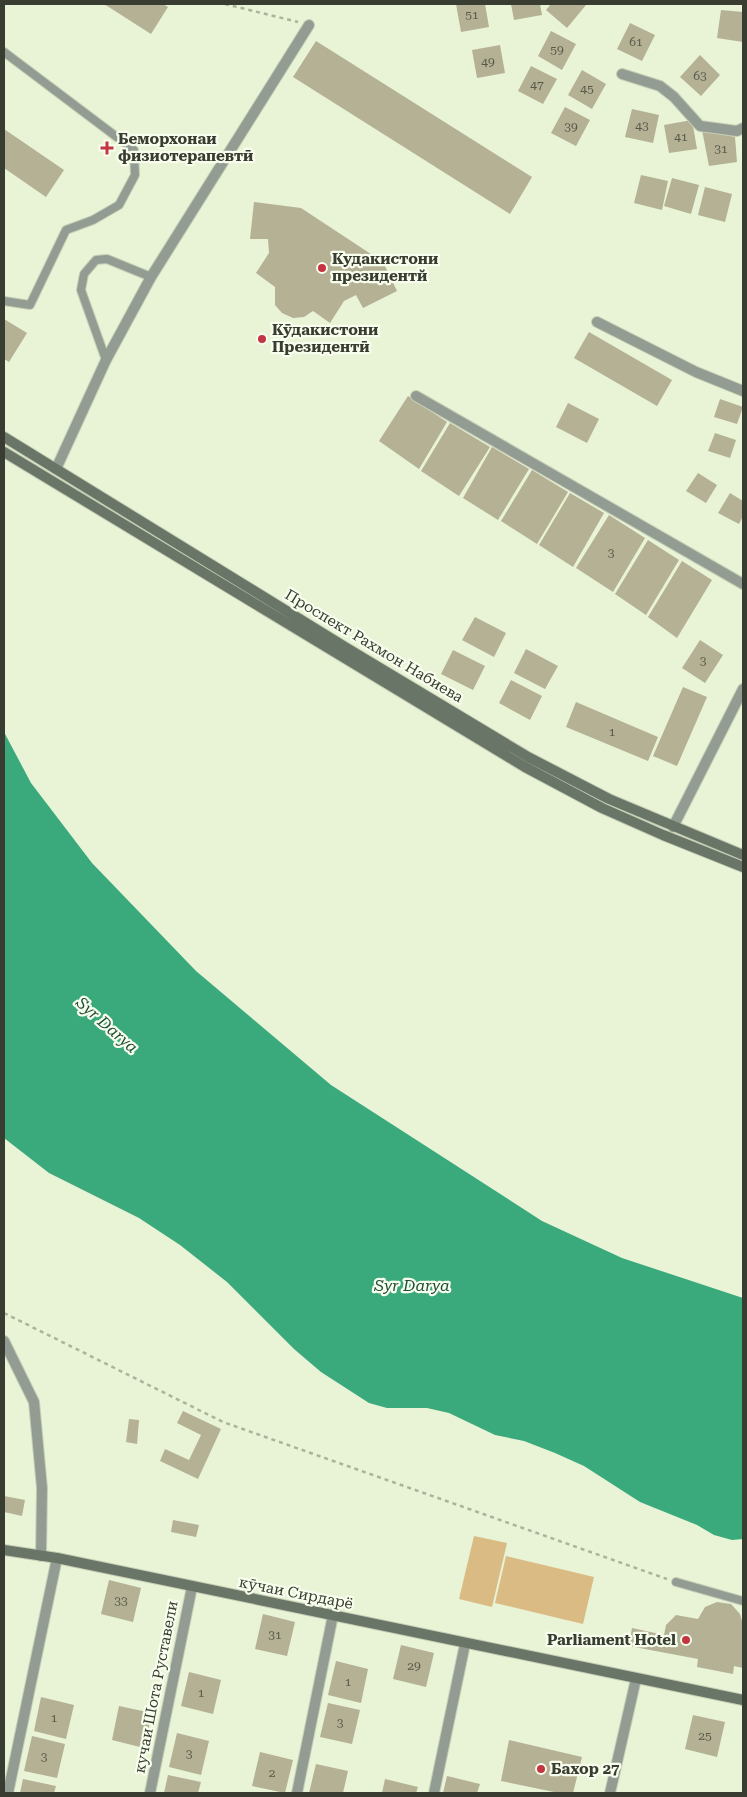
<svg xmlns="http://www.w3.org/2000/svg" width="747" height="1797" font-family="'Roboto Serif',serif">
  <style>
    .green { fill: #dabb84 }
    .water { fill: #3aaa7d }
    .building { fill: #b4b195 }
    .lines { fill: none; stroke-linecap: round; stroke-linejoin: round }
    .lane-casing { stroke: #c6ceb5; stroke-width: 10 }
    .street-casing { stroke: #c6ceb5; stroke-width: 12 }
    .secondary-casing { stroke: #c6ceb5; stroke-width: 12 }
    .path { stroke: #abb39c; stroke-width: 2.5; stroke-dasharray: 4 4; stroke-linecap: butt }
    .lane { stroke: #939c92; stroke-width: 8 }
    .street { stroke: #939c92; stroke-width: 10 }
    .secondary { stroke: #697567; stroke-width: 10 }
    .poi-dot { fill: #c43442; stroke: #f8feed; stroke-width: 2 }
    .labels { text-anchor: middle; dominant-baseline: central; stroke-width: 4.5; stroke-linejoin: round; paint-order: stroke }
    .number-label { font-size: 12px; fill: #58594a }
    .poi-label { font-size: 15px; font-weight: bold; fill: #393c31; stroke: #f8feed; text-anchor: start }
    .street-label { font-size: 15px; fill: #393c31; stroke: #f8feed }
    .water-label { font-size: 16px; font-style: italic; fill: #1f4c38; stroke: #f8feed }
  </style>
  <rect width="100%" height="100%" fill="#e9f3d6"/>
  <!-- green -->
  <path class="green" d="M474,1536L507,1543L492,1607L459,1599Z
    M506,1556L594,1577L583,1624L495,1603Z"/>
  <!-- water -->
  <path class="water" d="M4,732L31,783L92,863L196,971L331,1085L542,1221L622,1258L743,1298V1539L732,1540L714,1535L697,1525L640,1502L584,1466L555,1453L524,1441L495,1435L449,1413L427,1408H387L369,1403L321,1372L294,1349L227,1282L180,1245L139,1218L49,1173L4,1138Z"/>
  <!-- building -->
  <path class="building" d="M104,4H163L168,7L151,34Z
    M456,4H485L489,27L461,32Z
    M511,4H540L542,15L514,20Z
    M551,4H584L586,5L567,28L546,10Z
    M721,10L743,12V42L717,38Z
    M630,23L655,35L642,61L617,49Z
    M551,31L576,44L562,70L538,56Z
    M316,41L532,177L510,214L293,77Z
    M500,45L505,73L477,78L472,50Z
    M700,55L720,75L701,96L680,77Z
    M531,66L557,79L543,104L518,91Z
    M582,70L606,84L592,109L568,95Z
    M565,107L590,120L576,146L551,133Z
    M632,109L659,115L653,143L625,137Z
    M692,120L697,149L669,153L664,125Z
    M4,129L64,170L46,197L4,168Z
    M702,130L735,137L737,162L709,166Z
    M641,175L668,181L662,210L634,203Z
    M672,178L699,185L691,214L664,206Z
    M705,187L732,194L725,222L698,215Z
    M254,202L301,208L383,262L397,291L363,308L356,295L344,301L330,323L313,311L304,317L293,318L282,313L275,305V287L256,273L269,253L268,239H250Z
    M4,319L27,333L9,362L4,359Z
    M589,332L672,380L657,406L574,358Z
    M408,396L447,422L419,469L379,441Z
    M720,399L743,407L737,424L714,417Z
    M568,403L599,419L587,443L556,427Z
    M450,423L490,447L459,496L421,471Z
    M715,433L736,440L730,458L708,451Z
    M492,447L529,469L498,520L463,498Z
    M532,470L568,492L537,544L501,521Z
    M698,473L717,485L706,503L686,491Z
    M570,493L604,513L573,567L539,545Z
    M730,493L743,501V516L739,524L718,513Z
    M609,515L645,538L613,592L576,568Z
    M648,540L679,560L646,615L615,594Z
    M682,561L712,580L677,638L648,617Z
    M475,617L506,633L494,657L462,640Z
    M700,640L723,655L705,683L682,668Z
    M526,649L558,666L545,689L514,673Z
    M453,650L485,666L473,690L441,674Z
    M511,680L542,696L530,720L499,703Z
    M683,687L707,697L677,766L653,756Z
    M576,702L658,737L648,761L566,727Z
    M183,1411L221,1429L198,1479L160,1461L165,1449L189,1460L201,1435L177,1423Z
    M129,1419L139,1420L137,1444L126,1442Z
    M4,1496L25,1500L22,1516L4,1512Z
    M173,1520L199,1525L196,1537L171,1532Z
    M109,1580L141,1588L133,1622L101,1614Z
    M717,1602L731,1604L740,1614L742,1621L743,1668L734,1666L733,1674L697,1667L698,1659L629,1646L632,1628L664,1635L666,1625L676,1615L698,1619L705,1607Z
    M263,1614L295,1622L287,1656L255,1649Z
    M401,1645L434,1653L426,1687L393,1679Z
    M336,1661L368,1669L361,1703L328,1695Z
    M189,1672L221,1680L213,1714L181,1706Z
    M41,1697L74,1705L66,1739L34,1731Z
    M328,1703L360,1710L352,1744L320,1737Z
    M119,1706L152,1713L144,1748L112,1740Z
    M693,1715L725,1722L717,1757L685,1749Z
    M177,1733L209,1741L201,1775L169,1767Z
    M32,1736L65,1744L57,1778L24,1771Z
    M509,1740L582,1757L573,1793H559L501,1781Z
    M260,1752L293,1760L285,1793L252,1786Z
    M316,1764L348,1771L343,1793H309Z
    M168,1775L201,1782L198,1793H164Z
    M447,1776L480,1784L477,1793H443Z
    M23,1779L56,1786L54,1793H20Z
    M385,1779L418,1787L416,1793H382Z"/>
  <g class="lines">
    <defs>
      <path id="lane" d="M4,52L134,150L135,175L119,205L93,220L66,230L30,305L4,301
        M106,360L81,290L84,274L96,260L107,259L151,277
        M676,1582L743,1601"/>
      <path id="street" d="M622,74L660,86L674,97L700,126L737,131L743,128
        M597,322L696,372L743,391
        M416,396L743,584
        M56,469L106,360L151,277L309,25
        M673,827L743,689
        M4,1341L34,1402L42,1488L41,1556
        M8,1793L57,1558
        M150,1793L192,1587
        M297,1793L333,1615
        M434,1793L465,1644
        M610,1793L636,1679"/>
      <path id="secondary" d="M4,437L345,647L528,757L609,799L743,855
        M4,452L525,767L602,808L663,835L743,867
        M4,1550L57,1558L743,1700"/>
    </defs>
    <!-- lane casing -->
    <use href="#lane" class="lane-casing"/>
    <!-- street casing -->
    <use href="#street" class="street-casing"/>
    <!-- secondary casing -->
    <use href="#secondary" class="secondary-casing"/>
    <!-- path -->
    <path class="path" d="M225,4L298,22
      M4,1313L223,1422L667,1579"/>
    <!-- lane -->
    <use href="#lane" class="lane"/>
    <!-- street -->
    <use href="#street" class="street"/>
    <!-- secondary -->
    <use href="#secondary" class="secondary"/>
  </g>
  <!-- markers -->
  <g class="poi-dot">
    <path d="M104.5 140.5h5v5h5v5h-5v5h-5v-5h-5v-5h5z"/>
    <circle cx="322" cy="268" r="5"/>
    <circle cx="262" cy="339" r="5"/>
    <circle cx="686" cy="1640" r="5"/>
    <circle cx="541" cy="1769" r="5"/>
  </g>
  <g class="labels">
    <!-- number labels -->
    <g class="number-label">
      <text x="472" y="15">51</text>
      <text x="636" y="42">61</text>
      <text x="557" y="50">59</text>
      <text x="488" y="62">49</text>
      <text x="700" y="76">63</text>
      <text x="537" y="85">47</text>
      <text x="587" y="89">45</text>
      <text x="642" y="126">43</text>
      <text x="571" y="127">39</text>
      <text x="681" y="137">41</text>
      <text x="721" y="149">31</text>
      <text x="611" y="553">3</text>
      <text x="703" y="661">3</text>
      <text x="612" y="732">1</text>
      <text x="121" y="1601">33</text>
      <text x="275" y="1635">31</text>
      <text x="414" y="1666">29</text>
      <text x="348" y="1682">1</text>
      <text x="201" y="1693">1</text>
      <text x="54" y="1718">1</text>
      <text x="340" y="1723">3</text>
      <text x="705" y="1736">25</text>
      <text x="189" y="1754">3</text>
      <text x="44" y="1757">3</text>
      <text x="272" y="1773">2</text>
    </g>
    <!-- poi labels -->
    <g class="poi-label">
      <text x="118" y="139">Беморхонаи<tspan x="118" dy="17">физиотерапевтӣ</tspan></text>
      <text x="332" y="259">Кудакистони<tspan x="332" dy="17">президентй</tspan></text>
      <text x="272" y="330">Кӯдакистони<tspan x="272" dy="17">Президентӣ</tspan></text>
      <text x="676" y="1640" text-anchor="end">Parliament Hotel</text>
      <text x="551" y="1769">Бахор 27</text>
    </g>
    <!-- street labels -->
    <g class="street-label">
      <text transform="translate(374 646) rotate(31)">Проспект Рахмон Набиева</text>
      <text transform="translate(296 1593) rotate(11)">кӯчаи Сирдарё</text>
      <text transform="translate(156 1687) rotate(-79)">кучаи Шота Руставели</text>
    </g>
    <!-- water labels -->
    <g class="water-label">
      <text transform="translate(107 1025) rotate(41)">Syr Darya</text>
      <text x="412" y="1285">Syr Darya</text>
    </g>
  </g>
  <!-- border -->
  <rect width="747" height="1797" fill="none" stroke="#393c31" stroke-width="10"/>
</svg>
